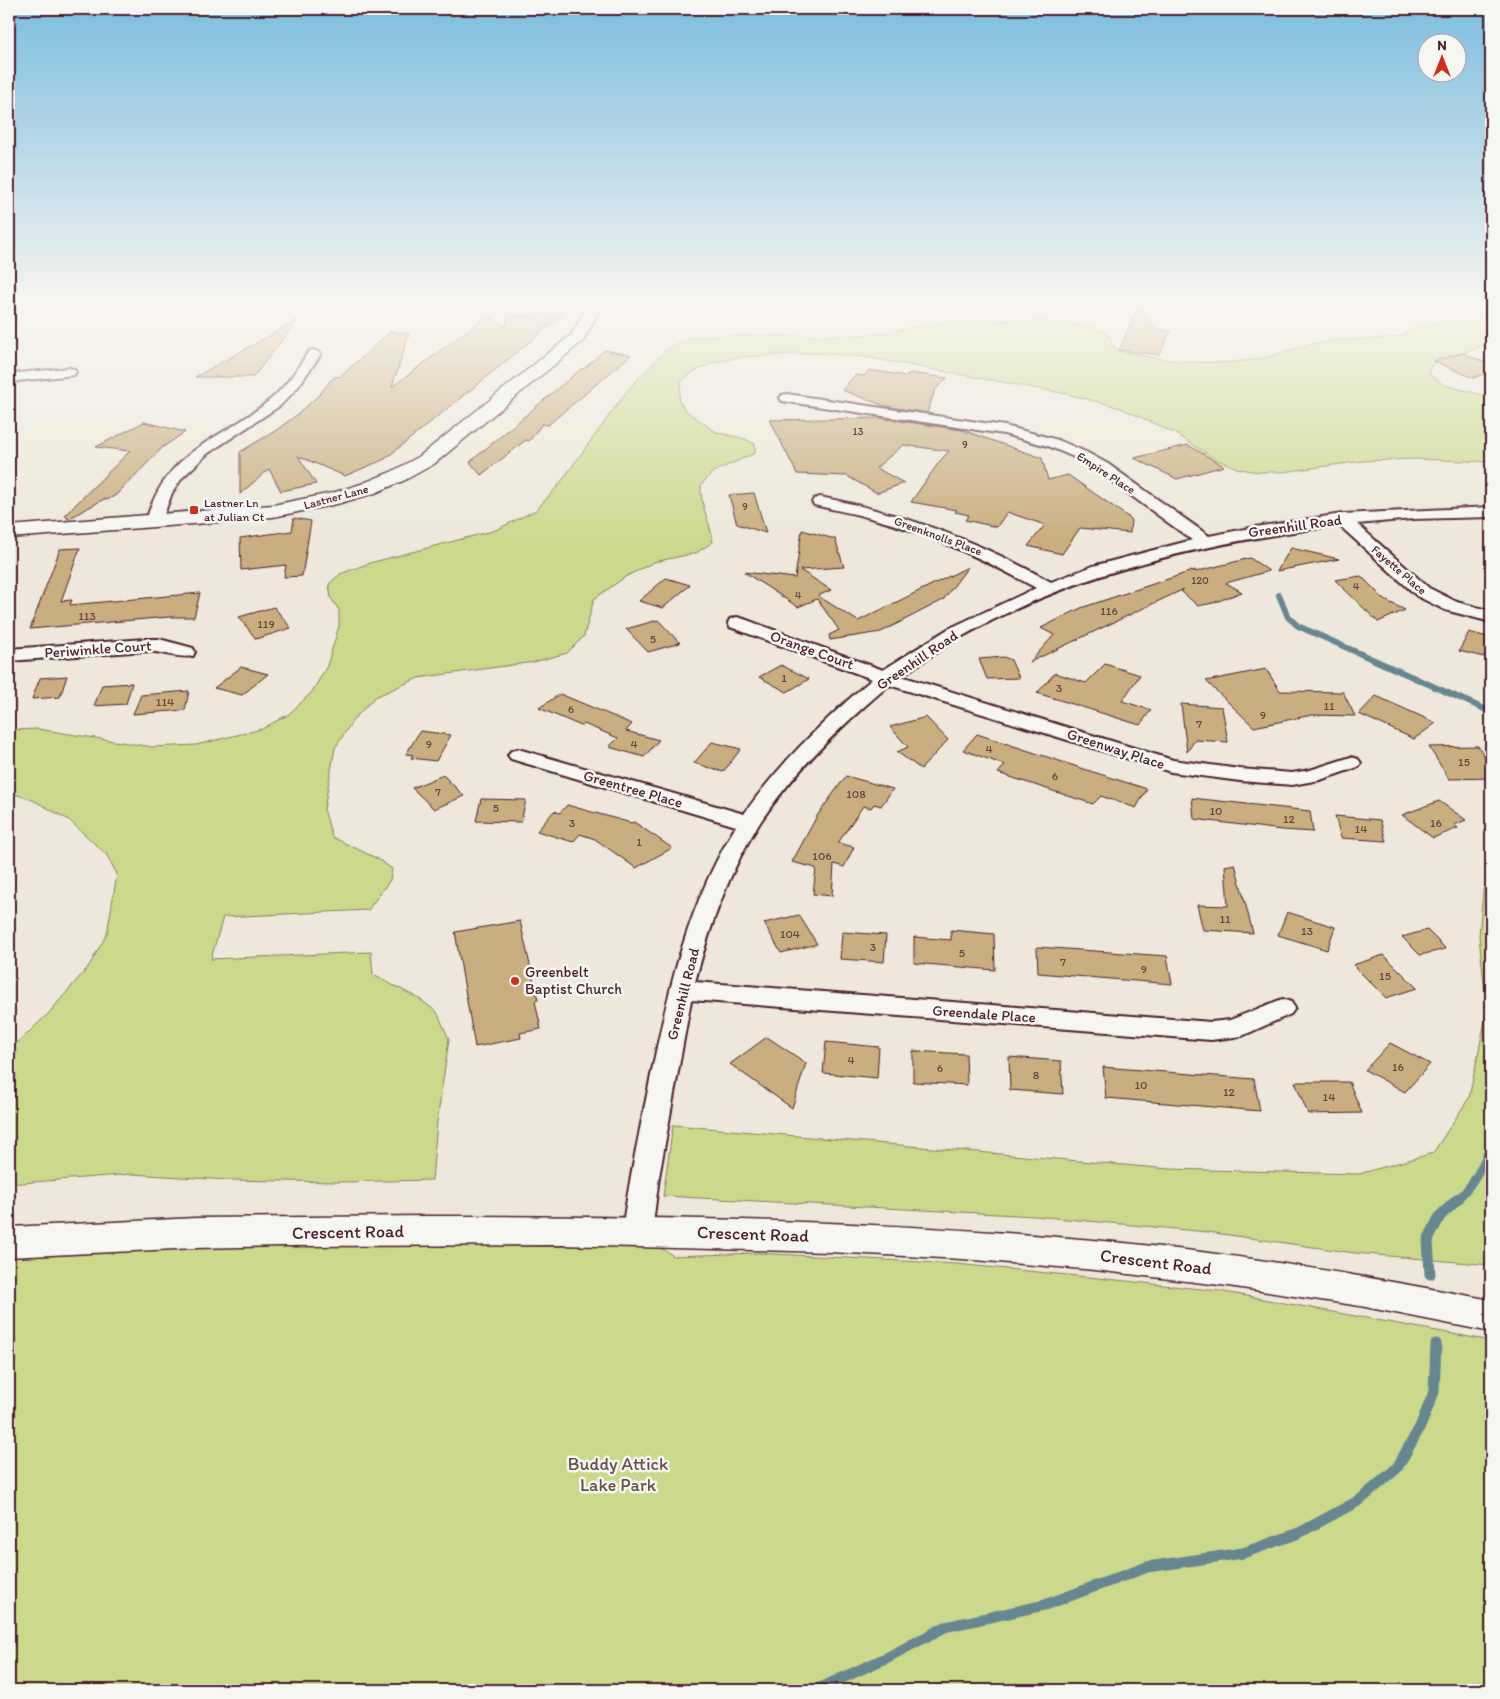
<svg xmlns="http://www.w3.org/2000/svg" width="1500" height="1699" font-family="Itim,sans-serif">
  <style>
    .green { fill: #cbd98d; stroke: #8a7c5c }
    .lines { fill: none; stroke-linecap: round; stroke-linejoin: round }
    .stream-far2 { stroke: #67868f; stroke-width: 6 }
    .stream-far1 { stroke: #67868f; stroke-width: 8 }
    .stream { stroke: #67868f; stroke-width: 11 }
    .building { fill: #c9ae7f; stroke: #4a1f2b }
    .street-casing { stroke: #4a1f2b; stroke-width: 4 }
    .secondary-casing { stroke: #4a1f2b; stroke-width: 3 }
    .street { fill: #f6f6f2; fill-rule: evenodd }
    .secondary { fill: #f6f6f2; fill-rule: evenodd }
    .poi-dot { fill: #c8321e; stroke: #f6f6f2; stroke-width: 2 }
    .labels { text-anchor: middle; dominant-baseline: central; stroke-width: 5; stroke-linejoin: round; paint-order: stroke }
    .far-number-label { font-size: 11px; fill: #6a4340 }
    .far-street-label { font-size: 12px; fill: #4a1f2b; stroke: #f6f6f2 }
    .far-poi-label { font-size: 12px; fill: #4a1f2b; stroke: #f6f6f2; text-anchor: start }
    .number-label { font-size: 12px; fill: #6a4340 }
    .street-label { font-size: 15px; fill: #4a1f2b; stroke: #f6f6f2 }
    .poi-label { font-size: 15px; fill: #4a1f2b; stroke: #f6f6f2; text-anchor: start }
    .near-street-label { font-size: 18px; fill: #4a1f2b; stroke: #f6f6f2 }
    .near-park-label { font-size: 18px; fill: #6a4e44; stroke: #f6f6f2 }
  </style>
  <rect width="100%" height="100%" fill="#ede8db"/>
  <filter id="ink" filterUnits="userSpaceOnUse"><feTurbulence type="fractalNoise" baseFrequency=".02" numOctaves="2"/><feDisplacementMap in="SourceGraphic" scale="10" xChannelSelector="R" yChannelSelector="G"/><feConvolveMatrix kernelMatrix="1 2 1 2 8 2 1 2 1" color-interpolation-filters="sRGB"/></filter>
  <g filter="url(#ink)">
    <!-- green -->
    <path class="green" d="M965,321C1001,321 1078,318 1108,334L1114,347L1119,351C1163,361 1209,366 1253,360C1273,357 1292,348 1312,344C1340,338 1371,340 1400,337C1424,317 1461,322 1491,322V344L1438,360L1430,368V375L1444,385L1491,397V462L1414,459L1363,461L1283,472H1259L1240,469L1217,460L1176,434L1121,408L1067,394L865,357L816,353L741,357L715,362L695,371L681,382L679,401L686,411L716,432L745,439L755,444V453L713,472L701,485C700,507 710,520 713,542L696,553L654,562L625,577L594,599L584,636L567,653L534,662L418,678L375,697L353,720L335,748L324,809L332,837L378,859L392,869L390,880L368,910L223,917L211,959L371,952L373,975L418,998L437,1012L449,1039L437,1122L432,1180L338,1182L228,1180L132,1174L9,1184V1051L48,1014L89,966L107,934L117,874L106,854L69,820L33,800L9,792V730L38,729L152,747L196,745L262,729L289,714L312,692L327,666L339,626V610L331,598L329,584L340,574L370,563L496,530L536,510L558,486L630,387L670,346L688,338L710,336H828L876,334L941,323Z
      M1491,870V1265L1355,1253L1208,1232L1034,1216L663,1196L673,1125L1169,1169L1359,1174L1433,1153L1469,1098L1487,1011L1479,936L1483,891Z
      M637,1231L673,1256L759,1253L956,1264L1088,1277L1219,1291L1491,1341V1690H9V1239Z"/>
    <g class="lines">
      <!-- stream-far2 -->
      <path class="stream-far2" d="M1279,595L1288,617L1298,626L1491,712"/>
      <!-- stream-far1 -->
      <path class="stream-far1" d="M1458,1199C1474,1184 1483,1165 1491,1144"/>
      <!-- stream -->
      <path class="stream" d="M1430,1274L1428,1240L1440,1216L1459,1198
        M816,1690L890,1656L945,1627L1045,1605L1147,1567L1243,1553L1299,1533L1360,1500L1397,1468L1420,1427L1434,1392L1436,1344"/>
    </g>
    <!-- building -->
    <path class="building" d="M1139,304L1154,329L1171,331L1159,355L1119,350Z
      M508,315H563L385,459L345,476L298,456L316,484L281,491L269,469L240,494V452L275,431L298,414L321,393L330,381L336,376L340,377L391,331L409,334L392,387L487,316L506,326Z
      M298,320L253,377H195Z
      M604,350L631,355L548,425L542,424L529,441L526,440L481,475L470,462L581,369H584Z
      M1463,353L1491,365V372L1473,378L1434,361Z
      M869,370L907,376L909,373L947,378L935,390L927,413L885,406L842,390L855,375L864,376Z
      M880,418L962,430L1042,458L1048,480L1068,475L1131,519L1130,533L1080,528L1062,554L1028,546L1045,525L1007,512L997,527L965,520L969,515L955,512L957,510L911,502L939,462L949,451L903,445L876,468L904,483L877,493L847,476L797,474L770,420Z
      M144,422L185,432L163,447L116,495L107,500L104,499L68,519L65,515L130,451L96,447Z
      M1188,445L1224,466L1177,479L1134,458Z
      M754,493L766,533L737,524L729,495Z
      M294,518L311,521L302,576L284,577L286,565L241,570L240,538L292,531Z
      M802,530L835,539L844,567L800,570L831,590L818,596L858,621L968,567L943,600L881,632L830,640L829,635L839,630L817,599L798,607L744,572L795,578Z
      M80,548L61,601L72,600L70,605L200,593L194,617H169L30,629L60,549Z
      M1291,548L1339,559L1277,571Z
      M1250,558L1269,571L1226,583L1242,592L1213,603L1198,606L1181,591L1184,589L1030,662L1054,635L1041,628L1081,608L1195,570V572Z
      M1361,576L1385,600L1405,610L1378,622L1335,580Z
      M666,578L690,585L663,608L639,601Z
      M274,607L291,628L256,639L239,617Z
      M658,620L680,643L648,652L626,629Z
      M1469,632L1491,638L1484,657L1459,651Z
      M1004,657L1011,660L1019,678L987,679L979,659Z
      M1105,664L1140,675L1122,701L1151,710L1140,725L1037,693L1055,673L1086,683Z
      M781,665L809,679L787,692L759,677Z
      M241,667L268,674L242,695L214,688Z
      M1266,669L1280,691L1343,692L1355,716L1312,715L1254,727L1206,681Z
      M67,676L60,697L32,699L40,678Z
      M132,683L126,704L94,706L102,685Z
      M189,691L185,710L133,714L141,695Z
      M560,694L632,724L626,731L659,740L644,757L609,747L618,738L584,724L581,726L539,708Z
      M1376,696L1436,723L1414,739L1359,714Z
      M1181,704L1222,707L1228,742L1195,740L1187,752Z
      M926,717L948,740L921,769L897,752L908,747L890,727Z
      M420,731L451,735L436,761L411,758L413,755L406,754Z
      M977,734L1090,771L1147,789L1136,808L1101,796L1093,804L998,773L1005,765L963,750Z
      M712,742L741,749L723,772L694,763Z
      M1478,746L1491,766V778L1449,779L1429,747Z
      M443,775L464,796L434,809L412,788Z
      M846,776L893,789L881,806L874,804L871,808L863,806L838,843L854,847L844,867L834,864L832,896L813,894L816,868L792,862L817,816Z
      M1192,798L1310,811L1313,832L1282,830L1194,819Z
      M481,799L526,800L521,822L476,821Z
      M1439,801L1466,820L1454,825L1458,828L1433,838L1402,815Z
      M567,805L631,823L634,822L672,848L636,868L595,839L580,834L573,842L537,831L554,811L560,813Z
      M1335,816L1380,820L1386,841L1341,838Z
      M1235,864L1253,933L1203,930L1197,905L1228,906L1225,866Z
      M1287,912L1335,927L1327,950L1278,935Z
      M799,915L817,944L781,953L764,923Z
      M520,921L538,1000L535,1001L541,1029L520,1033L521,1038L475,1047L455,932Z
      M951,930L994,934L995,970L914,963V937L951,940Z
      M1427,930L1446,949L1420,955L1402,937Z
      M842,932L886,935L884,962L840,959Z
      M1037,947L1167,956L1172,984L1038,973Z
      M1384,955L1417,988L1386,998L1353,965Z
      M767,1037L806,1063L792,1108L730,1064Z
      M826,1042L879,1047L877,1078L823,1073Z
      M1390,1043L1430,1064L1405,1092L1365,1070Z
      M913,1051L966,1054L967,1085L913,1082Z
      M1009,1057L1061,1061L1063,1094L1010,1090Z
      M1103,1067L1254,1079L1260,1111L1106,1098Z
      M1295,1082H1349L1362,1113L1308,1114Z"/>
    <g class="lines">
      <defs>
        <path id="street" d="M314,350L321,354L297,388L281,405L207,454L182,478L172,493L160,525H148L146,521C168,446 219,443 271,399C287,385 298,368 309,351Z
          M69,368L74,369L76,372L74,375L9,382V374Z
          M787,394L1005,426L1058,440L1086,452L1108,464L1209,536L1255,527L1342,514L1491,507V517L1413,519L1357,524L1429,588L1457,602L1491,611V622L1445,610L1417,596L1339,525L1334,526C1202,544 1078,571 961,637C940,649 921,663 901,676L1173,760L1240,769L1292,773L1310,770L1351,757L1358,759L1361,763L1358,767L1320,780L1292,785L1240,781L1171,772L889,685C842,725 795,770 761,821C729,870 710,926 695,982L1211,1022L1230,1020L1282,999L1291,1002L1295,1008L1291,1014L1242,1036L1211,1040L691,1000L659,1177L652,1231L647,1240L637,1243L627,1240L622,1231C629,1182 639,1133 649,1085C668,992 686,908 736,826L511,759L508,755L511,751L518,749L525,751L744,814C779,764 825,719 872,679L730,627L728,623L730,619L737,617L744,619L883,670L948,629L1036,588C984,559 931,534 874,519C854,513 834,510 814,505L812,502L814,499L820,497C902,513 978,541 1051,582L1093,566L1192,540L1096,470L1076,458L1048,446L1004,434L782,401L780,398L782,395Z
          M145,639H159L193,648L195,652L193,656C179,659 160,651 145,651L9,661V649Z"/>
        <path id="secondary" d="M589,304H606L599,311L583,341L434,464L405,480L375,493L337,504L273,517L207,523L9,538V526L273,505L332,493L361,484L391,472L420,456L571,335Z
          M427,1216C649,1216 871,1220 1093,1240C1227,1252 1359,1275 1491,1300V1332L1360,1306L1228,1286L1095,1270L962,1259L829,1252L561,1245L283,1246L196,1248L9,1257V1227L196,1218Z"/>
      </defs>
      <!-- street casing -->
      <use href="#street" class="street-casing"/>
      <!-- secondary casing -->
      <use href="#secondary" class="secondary-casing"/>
      <!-- street -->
      <use href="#street" class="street"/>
      <!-- secondary -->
      <use href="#secondary" class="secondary"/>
    </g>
  </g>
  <!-- sky -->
  <linearGradient id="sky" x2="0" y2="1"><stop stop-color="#7cbddf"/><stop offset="0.56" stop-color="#f7f5ef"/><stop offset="1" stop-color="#f7f5ef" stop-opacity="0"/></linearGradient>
  <rect width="1500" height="542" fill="url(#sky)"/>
  <!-- markers -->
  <g class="poi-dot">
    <rect x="189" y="505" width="10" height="10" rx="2.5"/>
    <circle cx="515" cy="981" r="5"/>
  </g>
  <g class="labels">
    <!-- far-number labels -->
    <g class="far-number-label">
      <text x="858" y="431">13</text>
      <text x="965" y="444">9</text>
      <text x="745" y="506">9</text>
      <text x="1200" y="580">120</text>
      <text x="1356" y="586">4</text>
      <text x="798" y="595">4</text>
    </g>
    <!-- far-street labels -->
    <g class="far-street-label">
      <text transform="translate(1106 473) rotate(33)">Empire Place</text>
      <text transform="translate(336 497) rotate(-15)">Lastner Lane</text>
      <text transform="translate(938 536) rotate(20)">Greenknolls Place</text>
      <text transform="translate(1399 570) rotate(41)">Fayette Place</text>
    </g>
    <!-- far-poi labels -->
    <g class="far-poi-label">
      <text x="204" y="503">Lastner Ln<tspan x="204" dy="14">at Julian Ct</tspan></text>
    </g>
    <!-- number labels -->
    <g class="number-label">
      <text x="1109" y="611">116</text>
      <text x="87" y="616">113</text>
      <text x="266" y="624">119</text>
      <text x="653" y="639">5</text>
      <text x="784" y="678">1</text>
      <text x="1059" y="688">3</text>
      <text x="165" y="702">114</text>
      <text x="1329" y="706">11</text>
      <text x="571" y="709">6</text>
      <text x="1263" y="715">9</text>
      <text x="1199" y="724">7</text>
      <text x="429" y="744">9</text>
      <text x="634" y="744">4</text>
      <text x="989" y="749">4</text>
      <text x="1464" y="762">15</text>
      <text x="1055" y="776">6</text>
      <text x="438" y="792">7</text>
      <text x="856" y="794">108</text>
      <text x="496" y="808">5</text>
      <text x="1216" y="811">10</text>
      <text x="1289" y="819">12</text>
      <text x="572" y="823">3</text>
      <text x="1436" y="823">16</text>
      <text x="1361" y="829">14</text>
      <text x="639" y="842">1</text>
      <text x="822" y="856">106</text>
      <text x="1225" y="919">11</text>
      <text x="1307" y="931">13</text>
      <text x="790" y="934">104</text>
      <text x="873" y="947">3</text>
      <text x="962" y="953">5</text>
      <text x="1063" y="962">7</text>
      <text x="1144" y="969">9</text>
      <text x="1385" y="976">15</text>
      <text x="851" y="1060">4</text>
      <text x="1398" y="1067">16</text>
      <text x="940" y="1068">6</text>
      <text x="1036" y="1075">8</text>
      <text x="1141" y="1085">10</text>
      <text x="1229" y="1092">12</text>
      <text x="1329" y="1097">14</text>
    </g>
    <!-- street labels -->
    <g class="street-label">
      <text transform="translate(1295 526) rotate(-8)">Greenhill Road</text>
      <text transform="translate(98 649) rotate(-4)">Periwinkle Court</text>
      <text transform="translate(812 650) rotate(20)">Orange Court</text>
      <text transform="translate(917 660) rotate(-34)">Greenhill Road</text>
      <text transform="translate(1116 749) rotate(18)">Greenway Place</text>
      <text transform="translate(633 789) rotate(16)">Greentree Place</text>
      <text transform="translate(683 994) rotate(-76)">Greenhill Road</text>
      <text transform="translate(984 1014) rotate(4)">Greendale Place</text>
    </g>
    <!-- poi labels -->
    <g class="poi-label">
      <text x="525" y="972">Greenbelt<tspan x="525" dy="17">Baptist Church</tspan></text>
    </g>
    <!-- near-street labels -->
    <g class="near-street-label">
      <text transform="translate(348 1232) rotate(-1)">Crescent Road</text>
      <text transform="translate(753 1234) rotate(2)">Crescent Road</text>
      <text transform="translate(1156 1262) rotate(7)">Crescent Road</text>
    </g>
    <!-- near-park labels -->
    <g class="near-park-label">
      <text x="618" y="1464">Buddy Attick<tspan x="618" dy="21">Lake Park</tspan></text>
    </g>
  </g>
  <!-- margin -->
  <rect width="1500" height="1699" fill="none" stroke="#f6f6f2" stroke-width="30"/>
  <rect x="15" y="15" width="1470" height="1669" fill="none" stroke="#4a1f2b" stroke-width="2" filter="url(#ink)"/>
  <!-- north arrow -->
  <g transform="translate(1442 58)"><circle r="24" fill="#f6f6f2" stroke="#b1a0a2"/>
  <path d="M0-4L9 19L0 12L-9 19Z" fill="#c8321e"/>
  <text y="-8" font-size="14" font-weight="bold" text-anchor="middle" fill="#4a1f2b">N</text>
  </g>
</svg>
